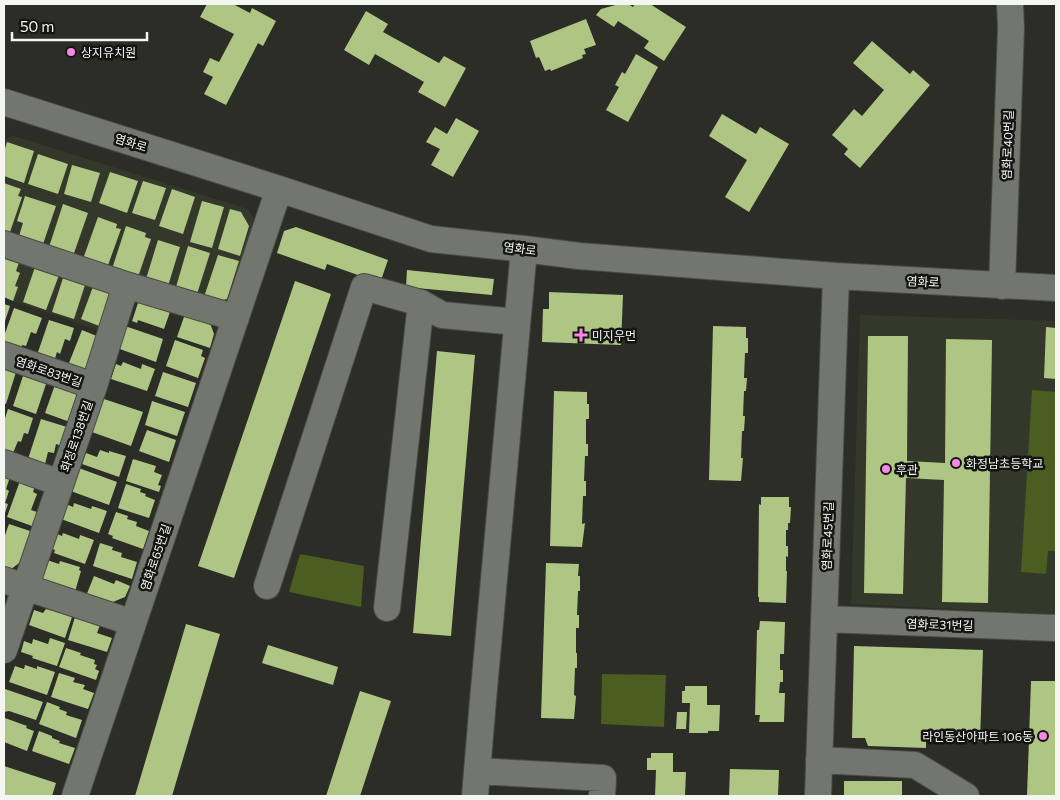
<svg xmlns="http://www.w3.org/2000/svg" width="1060" height="800" font-family="Commissioner,'Noto Sans KR',sans-serif">
  <style>
    .built { fill: #33382b }
    .green { fill: #4b5d21 }
    .building { fill: #afc584 }
    .lines { fill: none; stroke-linecap: round; stroke-linejoin: round }
    .minor-casing { stroke: #494b45; stroke-width: 28 }
    .minor { stroke: #73766e; stroke-width: 26 }
    .poi-dot { fill: #fa87e7; stroke: #141512; stroke-width: 2 }
    .labels { text-anchor: middle; dominant-baseline: central; stroke-width: 5; stroke-linejoin: round; paint-order: stroke }
    .poi-label { font-size: 12px; fill: #f4f6f1; stroke: #141512; text-anchor: start }
    .street-label { font-size: 12px; fill: #f4f6f1; stroke: #141512 }
  </style>
  <rect width="100%" height="100%" fill="#2b2d26"/>
  <!-- built -->
  <path class="built" d="M14,136L248,209L255,221L229,300L217,304L4,236V139Z
    M4,251L110,287L98,330L4,298Z
    M860,315L1056,321V614L851,604Z"/>
  <!-- green -->
  <path class="green" d="M1032,390L1056,392V551H1048L1046,574L1021,572Z
    M300,554L364,566L361,607L289,592Z
    M602,674L666,675L664,727L601,724Z"/>
  <!-- building -->
  <path class="building" d="M207,4H233L250,13L252,8L276,21L263,46L258,43L226,105L204,94L213,77L203,72L210,58L219,62L234,34L200,17Z
    M619,4H628L633,7L635,4H650L686,27L664,61L644,48L649,41L618,21L614,27L596,15L601,9Z
    M366,11L388,24L383,32L439,63L444,56L466,68L445,107L418,92L424,82L375,54L369,65L344,50Z
    M586,19L596,45L584,49L586,54L582,55L583,58L551,71L550,69L545,71L539,57L536,58L530,41Z
    M872,41L910,74L913,70L930,85L860,168L844,154L848,149L832,135L854,109L862,116L884,90L853,63Z
    M636,54L658,67L628,122L606,110L619,87L615,85L622,72L625,74Z
    M722,114L756,134L760,127L789,144L749,212L725,197L747,160L709,136Z
    M456,118L479,131L453,177L431,165L440,149L426,142L435,127L447,134Z
    M7,142L34,151L24,183L4,176V152Z
    M38,154L68,164L58,194L28,184Z
    M72,165L100,173L91,202L64,194Z
    M110,172L138,181L127,213L99,203Z
    M143,181L166,188L155,220L132,213Z
    M4,183L21,189L18,196L22,197L9,235L4,233Z
    M172,189L195,197L183,234L159,226Z
    M25,196L56,206L43,244L19,236L23,223L17,221Z
    M202,201L224,207L212,248L190,242Z
    M63,204L88,213L73,256L49,247Z
    M230,209L241,212L249,226L240,256L218,249Z
    M98,217L117,224L116,228L121,229L107,268L83,259Z
    M126,226L146,233L145,237L151,239L138,277L112,269Z
    M296,227L388,260L380,283L327,264L325,270L277,253L284,231Z
    M158,240L180,247L168,286L146,279Z
    M188,246L210,253L197,294L176,287Z
    M4,254L20,260L16,271L20,273L15,286L18,287L13,301L4,297Z
    M218,255L239,261L227,299L218,301L204,297Z
    M35,267L59,275L46,310L23,302Z
    M407,270L494,279L492,295L406,287Z
    M64,275L86,282L74,319L52,312Z
    M295,281L331,294L234,578L198,566Z
    M94,284L110,289L112,298L102,327L81,319Z
    M549,292L623,295L621,345L542,342L543,309H549Z
    M147,300L171,309L164,329L138,320L137,323L132,321L138,303Z
    M4,304L10,306L5,321L4,320Z
    M14,308L42,318L36,334L31,332L26,346L22,345L20,352L4,343V336Z
    M185,314L210,323L214,334L210,348L177,337Z
    M49,320L74,328L70,341L65,339L60,354L57,352L54,362L37,355Z
    M125,326L163,339L156,362L117,348Z
    M713,326L746,327V338H748V353H745L744,378H747L746,391H744L743,416H745L744,431H742L741,458H743L741,481L709,480Z
    M1046,327L1056,328V379L1044,378Z
    M82,330L104,339L97,369L80,373L67,368Z
    M868,336H908L907,461L945,463L946,339L992,340L988,603L942,602L944,480L906,478L903,594L864,593Z
    M175,340L203,350L201,356L205,358L198,378L166,366Z
    M437,351L475,355L451,636L413,633Z
    M123,362L141,369L142,364L155,369L147,391L111,379L116,364L121,366Z
    M4,365L17,369L6,404L4,403Z
    M25,370L48,378L36,414L13,406Z
    M163,372L196,383L188,407L155,396Z
    M57,379L74,385L79,397L70,422L45,413Z
    M554,391L587,392V404H589V419H586V444H588V456H585L584,481H586V496H583L582,524L585,523L582,547L550,546Z
    M101,398L143,412L131,446L89,431Z
    M152,401L185,412L177,436L145,425Z
    M8,409L33,418L28,434L24,433L21,442L18,441L13,453L4,450V421Z
    M41,419L67,427L61,446L56,444L54,453L48,452L45,464L28,459Z
    M147,430L176,440L169,462L139,451Z
    M100,450L109,453V451L126,456L119,477L82,464L86,453L97,457Z
    M133,459L156,466L154,472L162,475L158,485L161,486L159,492L126,481Z
    M76,467L117,482L109,505L68,490Z
    M4,472L11,474L6,489L9,491L5,503L8,504L4,516Z
    M21,478L36,483L33,492L37,494L31,510L37,512L32,526L7,517Z
    M126,484L141,489L140,492L146,494L145,496L155,500L149,518L118,508Z
    M761,497H789V507H791L790,523H788V530H786V546H788V557L786,556V571H787L786,603L759,602V597H758L759,504L761,505Z
    M74,503L91,509L92,506L107,511L99,533L61,519L66,504L73,507Z
    M116,512L128,516L127,519L137,522L136,526L149,531L143,549L112,538L113,536L108,534Z
    M9,524L33,532L23,560L10,570L4,568V538Z
    M55,533L62,536L63,533L79,539L80,535L94,540L85,564L54,553L55,550L50,548Z
    M100,543L113,547L112,550L122,553L121,557L137,562L132,579L93,566Z
    M44,559L59,564L60,561L80,567L79,570L81,571L74,595L45,585L39,573Z
    M546,563L579,564L578,576H580V591H578L577,615H579V628H576V653H577V668H575L574,695L576,696L574,719L541,718Z
    M94,576L114,584L116,580L130,586L125,597L108,604L86,596Z
    M46,609L57,612L59,609L71,613L70,617H72L65,638L29,625L34,610L43,613Z
    M75,617L100,625L97,633L112,638L107,652L68,640Z
    M760,621L785,622L784,654H780V670H783V682H780L779,693H785L784,722H759L760,715H755L757,630H759Z
    M186,624L220,634L172,796H135Z
    M50,638L65,643L57,666L32,658L33,656L21,652L24,641L32,644L33,639L48,644Z
    M268,645L338,667L333,685L262,663Z
    M854,646L983,650L980,742L926,740V748L868,746L865,738H852Z
    M66,648L81,653L80,655L95,660L94,664L97,665L95,669L99,671L96,680L59,667Z
    M25,665L37,669V666L55,672L47,695L9,682L15,666L24,669Z
    M59,673L75,678L73,682L85,685L83,689L94,693L88,709L51,697Z
    M1031,681H1056V796H1027Z
    M685,686H707V705H720L719,731H708V733H689L690,703H682V691H685Z
    M5,689L43,702L36,720L9,711L4,712V694Z
    M360,691L391,701L360,796H326Z
    M47,702L60,707L59,709L67,712L66,715L82,720L76,738L39,724Z
    M677,712H687L686,729H676Z
    M5,718L27,726L26,728L34,731L27,751L4,742V721Z
    M39,731L52,736V738L60,741L59,743L75,748L69,764L32,751Z
    M651,753H673V772H686L685,796H655L656,770H647V758H651Z
    M4,766L56,783L52,796H4Z
    M730,769L779,770L778,796H729Z
    M844,781H902V796H844Z"/>
  <g class="lines">
    <defs>
      <path id="minor" d="M4,102L279,189L431,239L524,249L579,256L836,276L1056,288
        M4,244L126,285L236,318
        M1002,286L1011,28L1010,4
        M4,355L94,386
        M4,463L60,483
        M4,580L133,623
        M267,586L364,287L421,303L442,315L517,322
        M387,608L421,303
        M824,619L1056,628
        M4,650L94,386L126,285
        M819,760L915,765L966,796
        M477,771L603,778L602,796
        M75,796L279,189
        M475,796L483,700L524,249
        M818,796L836,276"/>
    </defs>
    <!-- minor casing -->
    <use href="#minor" class="minor-casing"/>
    <!-- minor -->
    <use href="#minor" class="minor"/>
  </g>
  <!-- markers -->
  <g class="poi-dot">
    <circle cx="71" cy="52" r="5"/>
    <path d="M578.5 327.5h5v5h5v5h-5v5h-5v-5h-5v-5h5z"/>
    <circle cx="956" cy="463" r="5"/>
    <circle cx="886" cy="469" r="5"/>
    <circle cx="1043" cy="736" r="5"/>
  </g>
  <g class="labels">
    <!-- poi labels -->
    <g class="poi-label">
      <text x="81" y="52">상지유치원</text>
      <text x="592" y="335">미지우먼</text>
      <text x="966" y="463">화정남초등학교</text>
      <text x="896" y="469">후관</text>
      <text x="1033" y="736" text-anchor="end">라인동산아파트 106동</text>
    </g>
    <!-- street labels -->
    <g class="street-label">
      <text transform="translate(131 142) rotate(18)">염화로</text>
      <text transform="translate(1007 145) rotate(-88)">염화로40번길</text>
      <text transform="translate(520 248) rotate(7)">염화로</text>
      <text transform="translate(923 281) rotate(3)">염화로</text>
      <text transform="translate(49 371) rotate(19)">염화로83번길</text>
      <text transform="translate(76 436) rotate(-71)">화정로138번길</text>
      <text transform="translate(827 536) rotate(-88)">염화로45번길</text>
      <text transform="translate(155 557) rotate(-71)">염화로65번길</text>
      <text transform="translate(940 624) rotate(2)">염화로31번길</text>
    </g>
  </g>
  <!-- border -->
  <rect width="1060" height="800" fill="none" stroke="#f4f6f1" stroke-width="10"/>
  <!-- scale -->
  <path d="M12 32v8h135v-8" fill="none" stroke="#f4f6f1" stroke-width="2.5"/>
  <text x="20" y="32" font-size="15" fill="#f4f6f1" stroke="#141512" stroke-width="4" paint-order="stroke">50 m</text>
</svg>
